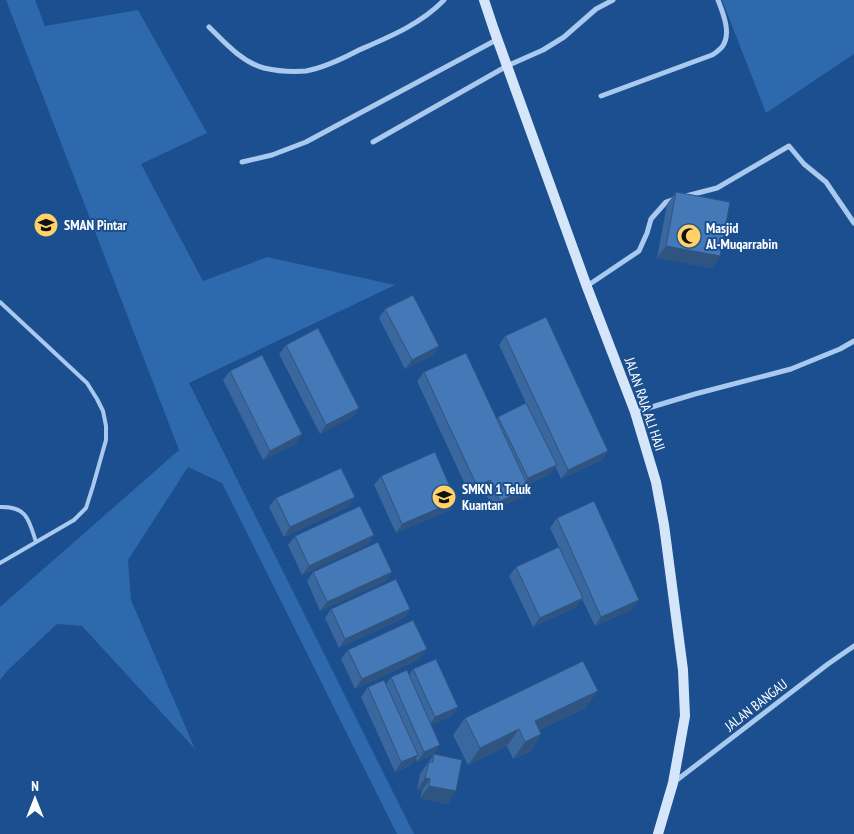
<svg xmlns="http://www.w3.org/2000/svg" width="854" height="834" font-family="'PT Sans Narrow',sans-serif">
  <style>
    .green { fill: #2e69ad }
    .lines { fill: none; stroke-linecap: round; stroke-linejoin: round }
    .lane { stroke: #a9c9ee; stroke-width: 4 }
    .street { stroke: #a9c9ee; stroke-width: 5 }
    .secondary { stroke: #d6e6fa; stroke-width: 10 }
    .wall { fill: #3a679d }
    .shaded-wall { fill: #305480 }
    .building { fill: #4478b7; stroke: #305480 }
    .labels { text-anchor: middle; dominant-baseline: central; stroke-width: 4; stroke-linejoin: round; paint-order: stroke }
    .poi-label { font-size: 14px; font-weight: bold; fill: #fff; stroke: #1b4f8f; text-anchor: start }
    .street-label { font-size: 14px; fill: #fff; stroke: #1b4f8f }
  </style>
  <rect width="100%" height="100%" fill="#1b4f8f"/>
  <!-- green -->
  <path class="green" d="M6,0H35L45,26L138,10L207,133L141,164L203,281L267,257L395,285L189,383L414,834H397L222,483L188,467L128,560L131,600L195,749L82,626L57,624L8,670L0,680V607L179,450Z
    M722,0H854V54L766,113Z"/>
  <g class="lines">
    <!-- lane -->
    <path class="lane" d="M0,302L87,383L97,399L103,411L106,426V440L93,486L86,508L74,520L0,563
      M0,507C27,506 29,520 36,542"/>
    <!-- street -->
    <path class="street" d="M209,27C225,43 242,62 264,68C277,71 293,72 306,71C322,68 344,58 359,50C389,37 421,24 444,0
      M601,96L712,55C716,53 719,50 722,47C732,34 723,13 718,0
      M373,142L507,66L543,50L564,37L596,9L613,0
      M242,162L272,155L306,142L498,39
      M686,196L717,188L789,146L804,164L826,182L854,223
      M587,286L639,251L647,233L651,219L666,202L675,199
      M635,412L695,394L791,369L840,349L854,341
      M673,783L828,664L854,646"/>
    <!-- secondary -->
    <path class="secondary" d="M484,0L494,30L587,287L635,412L656,482L664,525L683,670L685,716L673,783L658,834"/>
  </g>
  <!-- wall -->
  <path class="wall" d="M676,192L712,268L657,258L667,204Z
    M385,309L439,346L433,355L405,369L379,318Z
    M505,336L608,451L602,460L561,479L555,466L550,474L527,485L522,497L493,510L484,489L470,495L417,381L424,372L497,419L498,417L526,403L499,345Z
    M286,345L359,408L352,417L320,434L279,354Z
    M230,371L296,444L263,460L223,380Z
    M381,476L456,501L450,510L396,533L374,485Z
    M276,498L348,507L284,537L269,507Z
    M557,518L633,609L595,626L582,599L576,607L533,627L509,576L516,567L565,560L550,528Z
    M374,535L367,545L302,575L288,545L295,536Z
    M313,572H392L386,581L320,611L307,581Z
    M331,609H410L404,618L339,648L325,618Z
    M348,650L420,659L355,689L341,659Z
    M413,669L458,707L451,716L431,725L434,754L417,762L416,758L411,765L395,772L361,697L368,687L386,684L391,677L409,675Z
    M586,708L539,730L541,734L530,752L513,759L507,746L468,765L453,735L465,718Z
    M434,754L448,804L420,798L422,791L417,790L420,774Z"/>
  <!-- shaded-wall -->
  <path class="shaded-wall" d="M666,246L720,256L712,268L657,258Z
    M439,346L433,355L405,369L412,360Z
    M359,408L352,417L320,434L326,425Z
    M302,434L296,444L263,460L270,451Z
    M608,451L602,460L561,479L568,470Z
    M557,465L550,474L522,488L528,478Z
    M490,480L484,489L470,495L477,486Z
    M529,488L522,497L493,510L500,501Z
    M355,497L348,507L284,537L290,527Z
    M456,501L450,510L396,533L402,524Z
    M374,535L367,545L302,575L309,566Z
    M392,572L386,581L320,611L327,602Z
    M583,598L576,607L533,627L540,618Z
    M639,600L633,609L595,626L601,617Z
    M410,609L404,618L339,648L345,639Z
    M427,649L420,659L355,689L362,679Z
    M598,691L586,708L523,738L535,721Z
    M458,707L451,716L429,726L435,717Z
    M519,729L507,746L468,765L480,748Z
    M541,734L530,752L513,759L525,742Z
    M440,745L434,754L417,762L424,752Z
    M418,755L411,765L395,772L401,762Z
    M425,778L430,779L422,791L417,790Z
    M429,786L456,791L448,804L420,798Z"/>
  <!-- building -->
  <path class="building" d="M676,192L730,202L720,256L666,246Z
    M413,295L439,346L412,360L385,309Z
    M546,317L608,451L568,470L505,336Z
    M318,328L359,408L326,425L286,345Z
    M466,353L529,488L500,501L490,480L477,486L424,372Z
    M262,355L302,434L270,451L230,371Z
    M526,403L557,465L528,478L498,417Z
    M435,452L456,501L402,524L381,476Z
    M341,468L355,497L290,527L276,498Z
    M594,501L639,600L601,617L557,518Z
    M360,506L374,535L309,566L295,536Z
    M378,542L392,572L327,602L313,572Z
    M559,547L583,598L540,618L516,567Z
    M396,579L410,609L345,639L331,609Z
    M413,620L427,649L362,679L348,650Z
    M436,659L458,707L435,717L413,669Z
    M583,661L598,691L535,721L541,734L525,742L519,729L480,748L465,718Z
    M407,670L440,745L424,752L391,677Z
    M384,680L418,755L401,762L368,687Z
    M434,754L462,760L456,791L429,786L430,779L425,778L429,762H433Z"/>
  <!-- icons -->
  <defs>
    <symbol id="school-disc" viewBox="-11 -11 22 22"><circle r="9.5" fill="#ffd166" stroke="#1b4f8f"/><path d="M0-5L7-2L0 1L-7-2ZM-4 1L0 2.5L4 1V4Q0 6-4 4Z" fill="#111"/></symbol>
    <symbol id="mosque-disc" viewBox="-11 -11 22 22"><circle r="9.5" fill="#ffd166" stroke="#1b4f8f"/><path d="M3.5-4.9A6 6 0 1 0 3.5 4.9A5 5 0 1 1 3.5-4.9Z" fill="#111"/></symbol>
  </defs>
  <g fill-rule="evenodd">
    <use href="#school-disc" x="32" y="211" width="28" height="28"/>
    <use href="#mosque-disc" x="675" y="222" width="28" height="28"/>
    <use href="#school-disc" x="430" y="483" width="28" height="28"/>
  </g>
  <g class="labels">
    <!-- poi labels -->
    <g class="poi-label">
      <text x="64" y="225">SMAN Pintar</text>
      <text x="706" y="228">Masjid<tspan x="706" dy="16">Al-Muqarrabin</tspan></text>
      <text x="462" y="489">SMKN 1 Teluk<tspan x="462" dy="16">Kuantan</tspan></text>
    </g>
    <!-- street labels -->
    <g class="street-label">
      <text transform="translate(645 404) rotate(71)">JALAN RAJA ALI HAJI</text>
      <text transform="translate(756 705) rotate(-38)">JALAN BANGAU</text>
    </g>
  </g>
  <!-- north arrow -->
  <g transform="translate(35 799)" stroke="#1b4f8f" stroke-width="4" paint-order="stroke">
  <path d="M0-4L9 19L0 12L-9 19Z" fill="#ffffff"/>
  <text y="-8" font-size="14" font-weight="bold" text-anchor="middle" fill="#ffffff">N</text>
  </g>
</svg>
